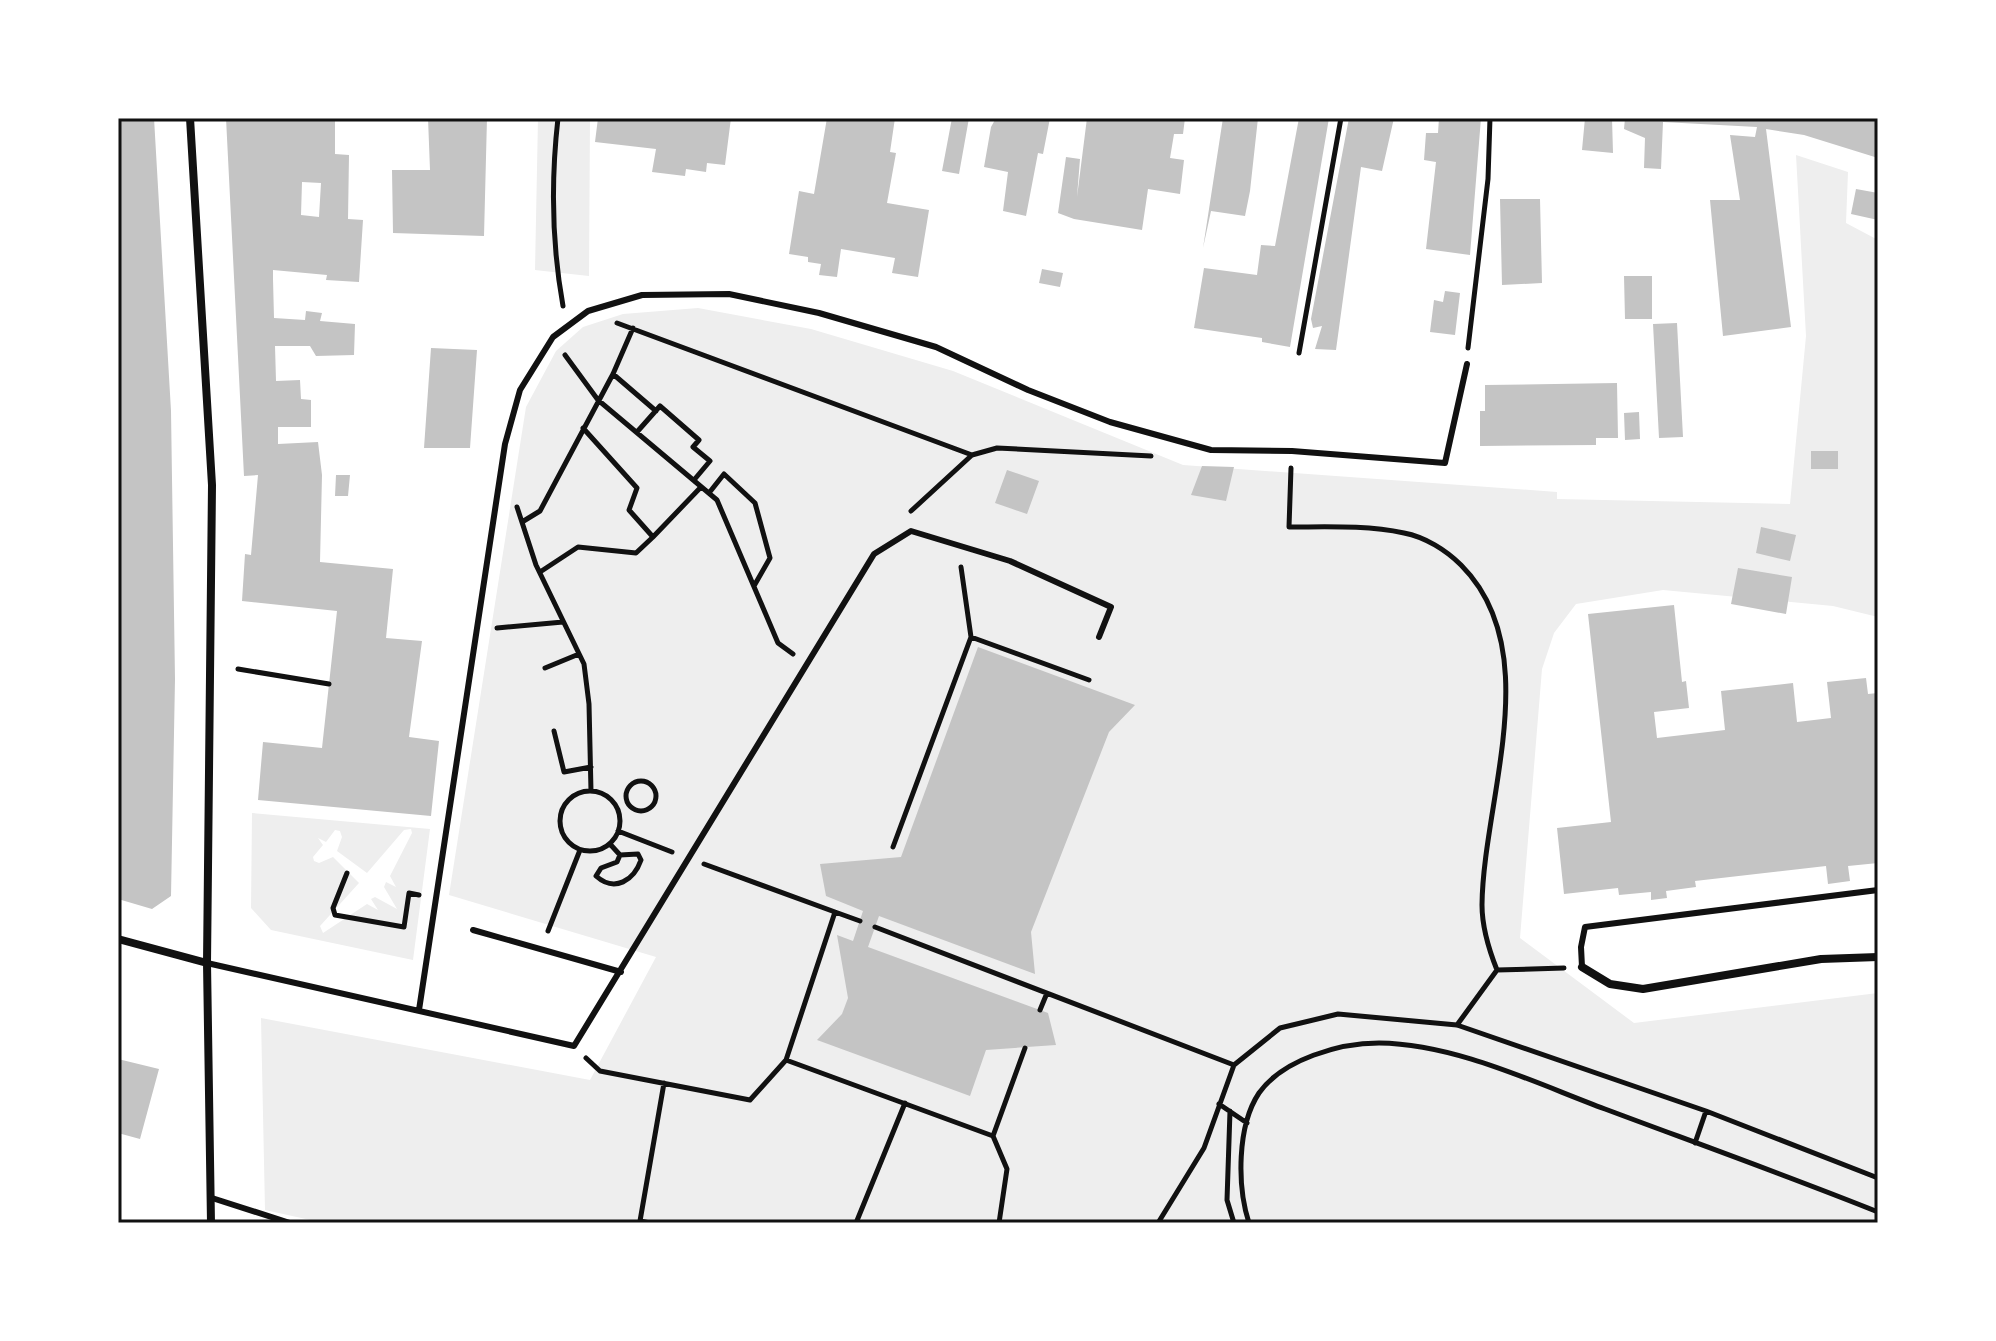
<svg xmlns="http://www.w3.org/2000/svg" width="1996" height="1341" font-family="'Noto Serif',serif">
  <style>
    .green { fill: #eee; fill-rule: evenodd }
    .building { fill: #c4c4c4; fill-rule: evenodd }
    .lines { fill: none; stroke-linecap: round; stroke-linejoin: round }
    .path { stroke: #111; stroke-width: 5 }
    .service { stroke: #111; stroke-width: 6 }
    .minor { stroke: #111; stroke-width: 8 }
    .neatline { fill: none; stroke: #111; stroke-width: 3 }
  </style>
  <rect width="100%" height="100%" fill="#fff"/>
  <!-- green -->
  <path class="green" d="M538,118H590L589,276L535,270Z
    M1796,155L1848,172L1846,223L1878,240V617L1833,606L1663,590L1576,604L1554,633L1542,669L1520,938L1634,1023L1878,993V1223H324L265,1210L261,1018L590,1080L656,957L449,895L526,407L556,351L583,327L623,314L698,308L811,329L953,371L1183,465L1557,492V499L1790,504L1806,336Z
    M252,813L430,829L413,960L271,930L251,908ZM411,829L412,833L390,876L396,887L386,882L384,887L397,909L375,897L371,899L378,910L367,904L323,933L320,926L359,883L333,857L319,863L314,861L313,857L323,845L318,838L326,842L335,830L340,831L342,837L337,851L367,873L404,830Z"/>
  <!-- building -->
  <path class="building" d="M118,118H154L171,411L175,679L171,896L152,909L118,899Z
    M226,118H335V154L349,155L348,219L363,220L359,282L326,280L327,275L273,270V279L274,318L305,320L306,311L322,313L320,321L355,324L354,355L316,356L310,346H275L276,381L300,380L301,399L311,400V427H278V444L318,442L322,475L320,562L393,569L386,638L422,641L409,737L439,741L431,816L258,800L263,742L322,748L337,611L242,601L245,554L251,555L258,475L244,476ZM302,182L321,183L319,217L301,215Z
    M428,118H487L484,236L393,233L392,170H430Z
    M598,118H731L725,165L707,163L706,172L686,169L685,176L652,172L656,149L595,142Z
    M827,118H895L890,152L896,153L887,203L929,210L918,277L892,273L895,258L841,249L837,277L819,275L821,264L808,262V257L789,254L799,191L814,194Z
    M952,118H969L959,174L942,171Z
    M996,118H1050L1043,154L1038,153L1026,216L1003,211L1008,172L984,167L991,127Z
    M1087,118H1185L1183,134H1174L1170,158L1184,160L1180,194L1148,189L1142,230L1074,219L1058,213L1066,157L1080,159L1077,197Z
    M1223,118H1258L1250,191L1245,216L1211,211L1203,248Z
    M1299,118H1329L1290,347L1262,342V338L1194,328L1204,268L1257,275L1261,245L1275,246Z
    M1349,118H1394L1382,171L1361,167L1336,350L1315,349L1322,326L1313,328L1311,319Z
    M1439,118H1481L1470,255L1426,249L1436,162L1424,160L1426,133H1438Z
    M1585,118H1612L1613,153L1582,150Z
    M1625,118H1878V158L1804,135L1766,129L1791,327L1723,336L1710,200H1740L1730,135L1755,137L1757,127L1663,122L1661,169L1644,168L1645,138L1624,129Z
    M1856,189L1878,193V220L1851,214Z
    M1500,199H1540L1542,283L1502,285Z
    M1042,269L1063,273L1060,287L1039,283Z
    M1624,276H1652V319H1625Z
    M1445,291L1460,293L1455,335L1430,332L1434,300L1443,302Z
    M1677,323L1683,437L1659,438L1653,324Z
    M431,348L477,350L470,448H424Z
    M1617,383L1618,438H1596V445L1480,446V411H1485V385Z
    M1639,412L1640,439L1625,440L1624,413Z
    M1811,451H1838V469H1811Z
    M1202,466L1234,467L1226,501L1191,495Z
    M1007,470L1039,481L1027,514L995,503Z
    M336,475H350L348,496H335Z
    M1761,527L1796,535L1790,561L1756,553Z
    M1738,568L1792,577L1786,614L1731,604Z
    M1674,605L1682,682L1686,681L1689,708L1654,712L1657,738L1725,730L1721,691L1793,683L1797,722L1831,718L1827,682L1866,678L1868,694L1878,693V863L1848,866L1850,881L1828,884L1826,866L1695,881L1696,887L1666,891L1667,898L1651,900V892L1619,895L1618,888L1564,894L1557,828L1611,822L1588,614Z
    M978,647L1135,705L1109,732L1031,932L1035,974L879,916L868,947L1048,1013L1056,1045L986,1050L970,1096L817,1040L842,1014L848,998L837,935L853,941L863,911L826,896L820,864L901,857Z
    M118,1059L159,1069L140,1139L118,1133Z"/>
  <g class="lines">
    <!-- path -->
    <path class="path" d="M558,118C551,180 552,245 563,306
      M617,323L972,455
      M1468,348L1488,179L1490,118
      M1299,353L1341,118
      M565,355L598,400L717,500L778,643L793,654
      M613,374L656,411
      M637,432L660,406L699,440L693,447L710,461L694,480
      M1291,468L1289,527C1327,527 1366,525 1404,533C1425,537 1446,550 1461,565C1547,651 1483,800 1482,905C1482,928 1489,950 1497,970L1457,1025
      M709,493L724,474L755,503L770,558L754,586
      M517,507L536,565L584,664L589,704L591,791
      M911,511L972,455L997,448L1151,456
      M522,522L540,511L613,374L633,328
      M653,537L701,487
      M540,572L578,547L636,553L653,537L629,510L637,488L583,428
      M497,628L563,622
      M971,637L1089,680
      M545,668L579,654
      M238,669L329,684
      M554,731L564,772L591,767
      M626 796a15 15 0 1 1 30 0a15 15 0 1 1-30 0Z
      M560 821a30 30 0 1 1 60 0a30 30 0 1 1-60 0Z
      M618,831L672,852
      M610,844L620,855L638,854L641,860C634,880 615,893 596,876L601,868L617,862L620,855
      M893,847L971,637L961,567
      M704,864L835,912L786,1060
      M347,873L333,908L335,915L404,927L409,893L419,895
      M835,912L860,921
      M875,927L1234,1065
      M548,931L580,850
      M1497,970L1564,968
      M1040,1010L1047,993
      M586,1058L600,1071L750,1100L786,1060L993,1136L1025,1048
      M1219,1104L1247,1123
      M1230,1111L1227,1200L1234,1223
      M993,1136L1007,1169L999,1223
      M1695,1143L1706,1111
      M650,1223L640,1221L664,1083
      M856,1223L905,1103
      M1158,1223L1204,1148L1234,1065L1280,1028L1338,1014L1457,1025L1706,1111L1878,1178
      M1249,1223C1237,1186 1237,1126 1259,1093C1283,1059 1340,1043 1379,1043C1456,1044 1535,1083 1605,1109C1696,1143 1788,1176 1878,1212"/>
    <!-- service -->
    <path class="service" d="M473,930L621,972
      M207,963L574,1046L874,554L911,531L1010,561L1111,607L1099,637
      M1582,967L1581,947L1585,927L1878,890
      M419,1010L505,444L520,390L553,337L588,311L642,295L729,294L819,313L936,347L1028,390L1110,422L1211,450L1292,451L1445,463L1467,364
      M212,1198L290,1223"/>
    <!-- minor -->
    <path class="minor" d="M190,118L212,485L207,963L211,1223
      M118,939L207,963
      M1582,967L1610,984L1643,989L1821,959L1878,957"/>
  </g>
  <!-- border -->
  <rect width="1996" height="1341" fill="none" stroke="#ffffff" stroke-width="240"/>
  <rect x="120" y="120" width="1756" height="1101" class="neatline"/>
</svg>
